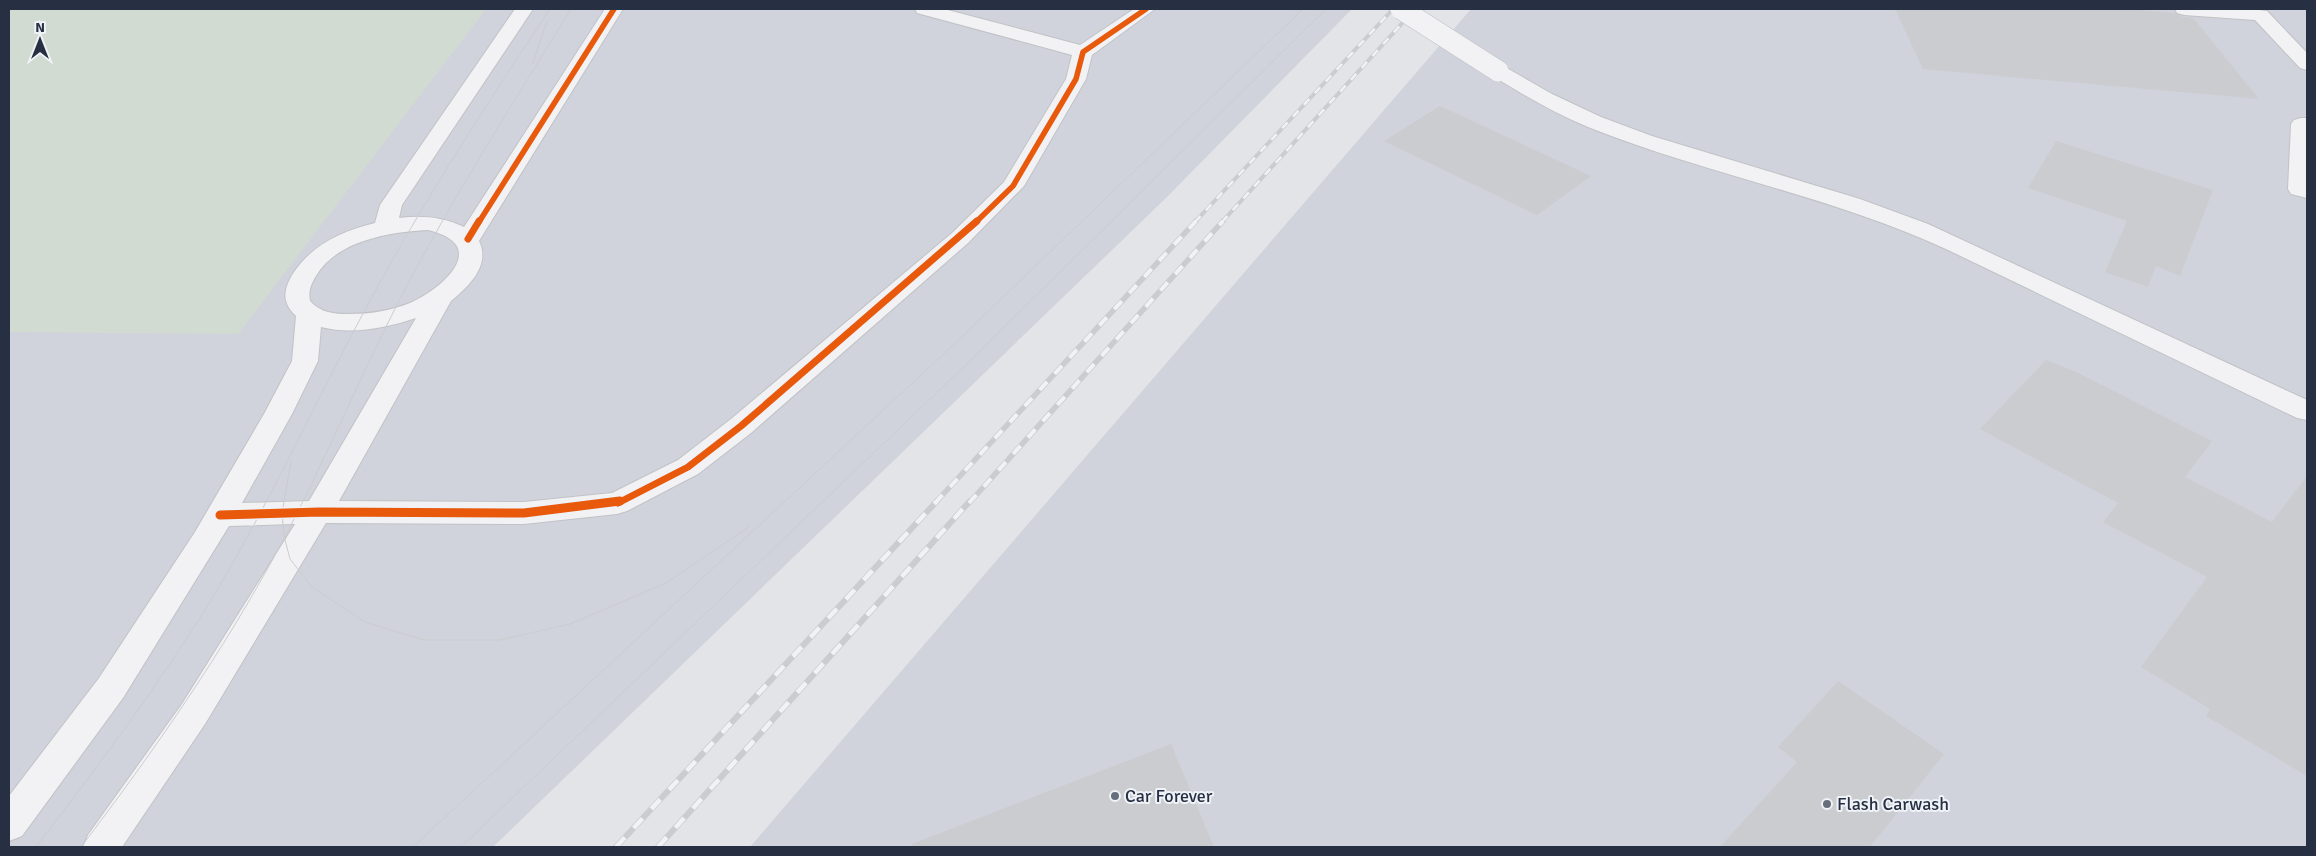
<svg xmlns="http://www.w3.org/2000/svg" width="2316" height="856" font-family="Signika,sans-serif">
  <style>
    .built { fill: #d0d3db }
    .green { fill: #d2dbd2 }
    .building { fill: #caccd0 }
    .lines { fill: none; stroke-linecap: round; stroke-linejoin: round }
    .minor-casing { stroke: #c0c2c6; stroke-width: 2 }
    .minor { fill: #f2f2f4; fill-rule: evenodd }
    .tram { stroke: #cbcccf; stroke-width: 1 }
    .rail-far2-casing { stroke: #cbcccf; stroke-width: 4 }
    .rail-far1-casing { stroke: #cbcccf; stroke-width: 5.5 }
    .rail-casing { stroke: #cbcccf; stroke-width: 6 }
    .rail-far2 { stroke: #eff2f7; stroke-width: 2.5; stroke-dasharray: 8; stroke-linecap: butt }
    .rail-far1 { stroke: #eff2f7; stroke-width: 4; stroke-dasharray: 11; stroke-linecap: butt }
    .rail { stroke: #eff2f7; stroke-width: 4.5; stroke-dasharray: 13; stroke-linecap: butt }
    .minor-bridge-casing { stroke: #c0c2c6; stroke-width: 22; stroke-linecap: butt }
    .minor-bridge { stroke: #f2f2f4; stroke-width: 21 }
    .cycleway-far2-casing { stroke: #eff2f7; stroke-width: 8 }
    .cycleway-far1-casing { stroke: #eff2f7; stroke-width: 10 }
    .cycleway-casing { stroke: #eff2f7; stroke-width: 12 }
    .cycleway-far2 { stroke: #e8590c; stroke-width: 5.5 }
    .cycleway-far1 { stroke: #e8590c; stroke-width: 7 }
    .cycleway { stroke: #e8590c; stroke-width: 9 }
    .poi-dot { fill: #686f7c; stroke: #eff2f7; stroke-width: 2 }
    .labels { text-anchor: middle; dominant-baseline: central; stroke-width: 4; stroke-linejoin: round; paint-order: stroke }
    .near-poi-label { font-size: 18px; fill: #273042; stroke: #eff2f7; text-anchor: start }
  </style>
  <rect width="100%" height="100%" fill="#e2e4e8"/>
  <!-- built -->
  <path class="built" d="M9,9H1352L1167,197L493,847H9Z
    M1471,9H2307V847H750Z"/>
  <!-- green -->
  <path class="green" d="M9,9H486L238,334L9,332Z"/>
  <!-- building -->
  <path class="building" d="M1895,9H2129L2175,13L2183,17L2193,18L2259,99L1923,69Z
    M1440,106L1591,176L1537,215L1384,141Z
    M2056,141L2213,190L2180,276L2156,266L2148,287L2105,272L2127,221L2028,188Z
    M2046,360L2076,372L2212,441L2185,477L2272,522L2307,476V776L2206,716L2210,709L2141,667L2207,577L2103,522L2118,503L1980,429Z
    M1838,681L1944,754L1870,847H1720L1797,762L1778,747Z
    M1171,744L1214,847H913L912,844Z"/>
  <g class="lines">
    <defs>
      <path id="minor" d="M515,9H533L402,205L399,218C422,215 443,217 464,227L605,9H623L479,241C491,265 469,286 451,301L339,501L524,502L612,493L678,460L731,419L952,233L1004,182L1066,79L1072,55L917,13L915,9H944L1080,45L1134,9H1155L1092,55L1086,79L1024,186L968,243L751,433L698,474L627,511L617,514L524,524L326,523L205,724L122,847H83L88,835L182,704L295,524L229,526L123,698L22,836L9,841V796L99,678L195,532L264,414L292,361L296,316C282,303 283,291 292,275C311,245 342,231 375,223L380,205ZM428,230C491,245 444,288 410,303C390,311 370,314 349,314C334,314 321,313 310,301C308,291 311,284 316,276C337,240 391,232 428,230ZM416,318L309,501L242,503L292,414L318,361L321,327C352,335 386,328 416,318Z
        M2175,9H2251L2267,11L2307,53V70L2300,68L2255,20L2184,15L2177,13Z
        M1498,65L1505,67L1552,94L1601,117L1652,136L1860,199L1928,224L2307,400V420L2297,418L1946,249C1831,196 1705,174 1588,127C1554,113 1522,94 1491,75L1488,71L1491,67Z
        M2301,118H2307V198L2291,194L2288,189L2291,124L2294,120Z"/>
    </defs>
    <!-- minor casing -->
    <use href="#minor" class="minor-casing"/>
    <!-- minor -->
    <use href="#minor" class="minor"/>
    <!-- tram -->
    <path class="tram" d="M533,63L547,21
      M291,461L282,513L284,536L290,559L312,587L365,622L424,640H500L570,624L666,583L749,527
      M36,847C98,766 160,684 213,597C270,502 316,401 368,304C423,202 486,105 550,9
      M81,847C154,751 223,652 280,546C324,464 359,378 402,295C453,197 513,103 571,9
      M413,847L950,348L1303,9
      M461,847L973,358L1326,9"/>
    <defs>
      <path id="rail-far2" d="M1195,222L1393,9
        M1222,222L1415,9"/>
      <path id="rail-far1" d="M935,503L1196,221
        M969,503L1223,221"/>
      <path id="rail" d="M616,847L937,501
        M658,847L970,501"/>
    </defs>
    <!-- rail-far2 casing -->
    <use href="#rail-far2" class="rail-far2-casing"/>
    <!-- rail-far1 casing -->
    <use href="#rail-far1" class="rail-far1-casing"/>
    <!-- rail casing -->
    <use href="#rail" class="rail-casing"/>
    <!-- rail-far2 -->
    <use href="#rail-far2" class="rail-far2"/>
    <!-- rail-far1 -->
    <use href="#rail-far1" class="rail-far1"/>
    <!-- rail -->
    <use href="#rail" class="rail"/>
    <defs>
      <path id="minor-bridge" d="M1401,9L1498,71"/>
    </defs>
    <!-- minor-bridge casing -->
    <use href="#minor-bridge" class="minor-bridge-casing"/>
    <!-- minor-bridge -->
    <use href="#minor-bridge" class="minor-bridge"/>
    <defs>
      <path id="cycleway-far2" d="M479,222L614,9
        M976,222L1013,186L1076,79L1083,52L1146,9"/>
      <path id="cycleway-far1" d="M468,239L479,221
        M618,503L688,467L741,426L977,221"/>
      <path id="cycleway" d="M220,515L319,512L524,513L620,501"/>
    </defs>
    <!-- cycleway-far2 casing -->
    <use href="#cycleway-far2" class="cycleway-far2-casing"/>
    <!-- cycleway-far1 casing -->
    <use href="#cycleway-far1" class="cycleway-far1-casing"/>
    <!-- cycleway casing -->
    <use href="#cycleway" class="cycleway-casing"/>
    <!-- cycleway-far2 -->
    <use href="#cycleway-far2" class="cycleway-far2"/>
    <!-- cycleway-far1 -->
    <use href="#cycleway-far1" class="cycleway-far1"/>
    <!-- cycleway -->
    <use href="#cycleway" class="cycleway"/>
  </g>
  <!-- markers -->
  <g class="poi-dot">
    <circle cx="1115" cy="796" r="5"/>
    <circle cx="1827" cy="804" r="5"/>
  </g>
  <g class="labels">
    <!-- near-poi labels -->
    <g class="near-poi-label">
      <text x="1125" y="796">Car Forever</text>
      <text x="1837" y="804">Flash Carwash</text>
    </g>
  </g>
  <!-- border -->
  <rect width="2316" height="856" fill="none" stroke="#273042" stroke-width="20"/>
  <!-- north arrow -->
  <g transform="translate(40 40)" stroke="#eff2f7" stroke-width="4" paint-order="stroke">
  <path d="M0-4L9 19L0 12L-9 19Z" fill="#273042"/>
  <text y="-8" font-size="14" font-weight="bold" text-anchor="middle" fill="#273042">N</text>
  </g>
</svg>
